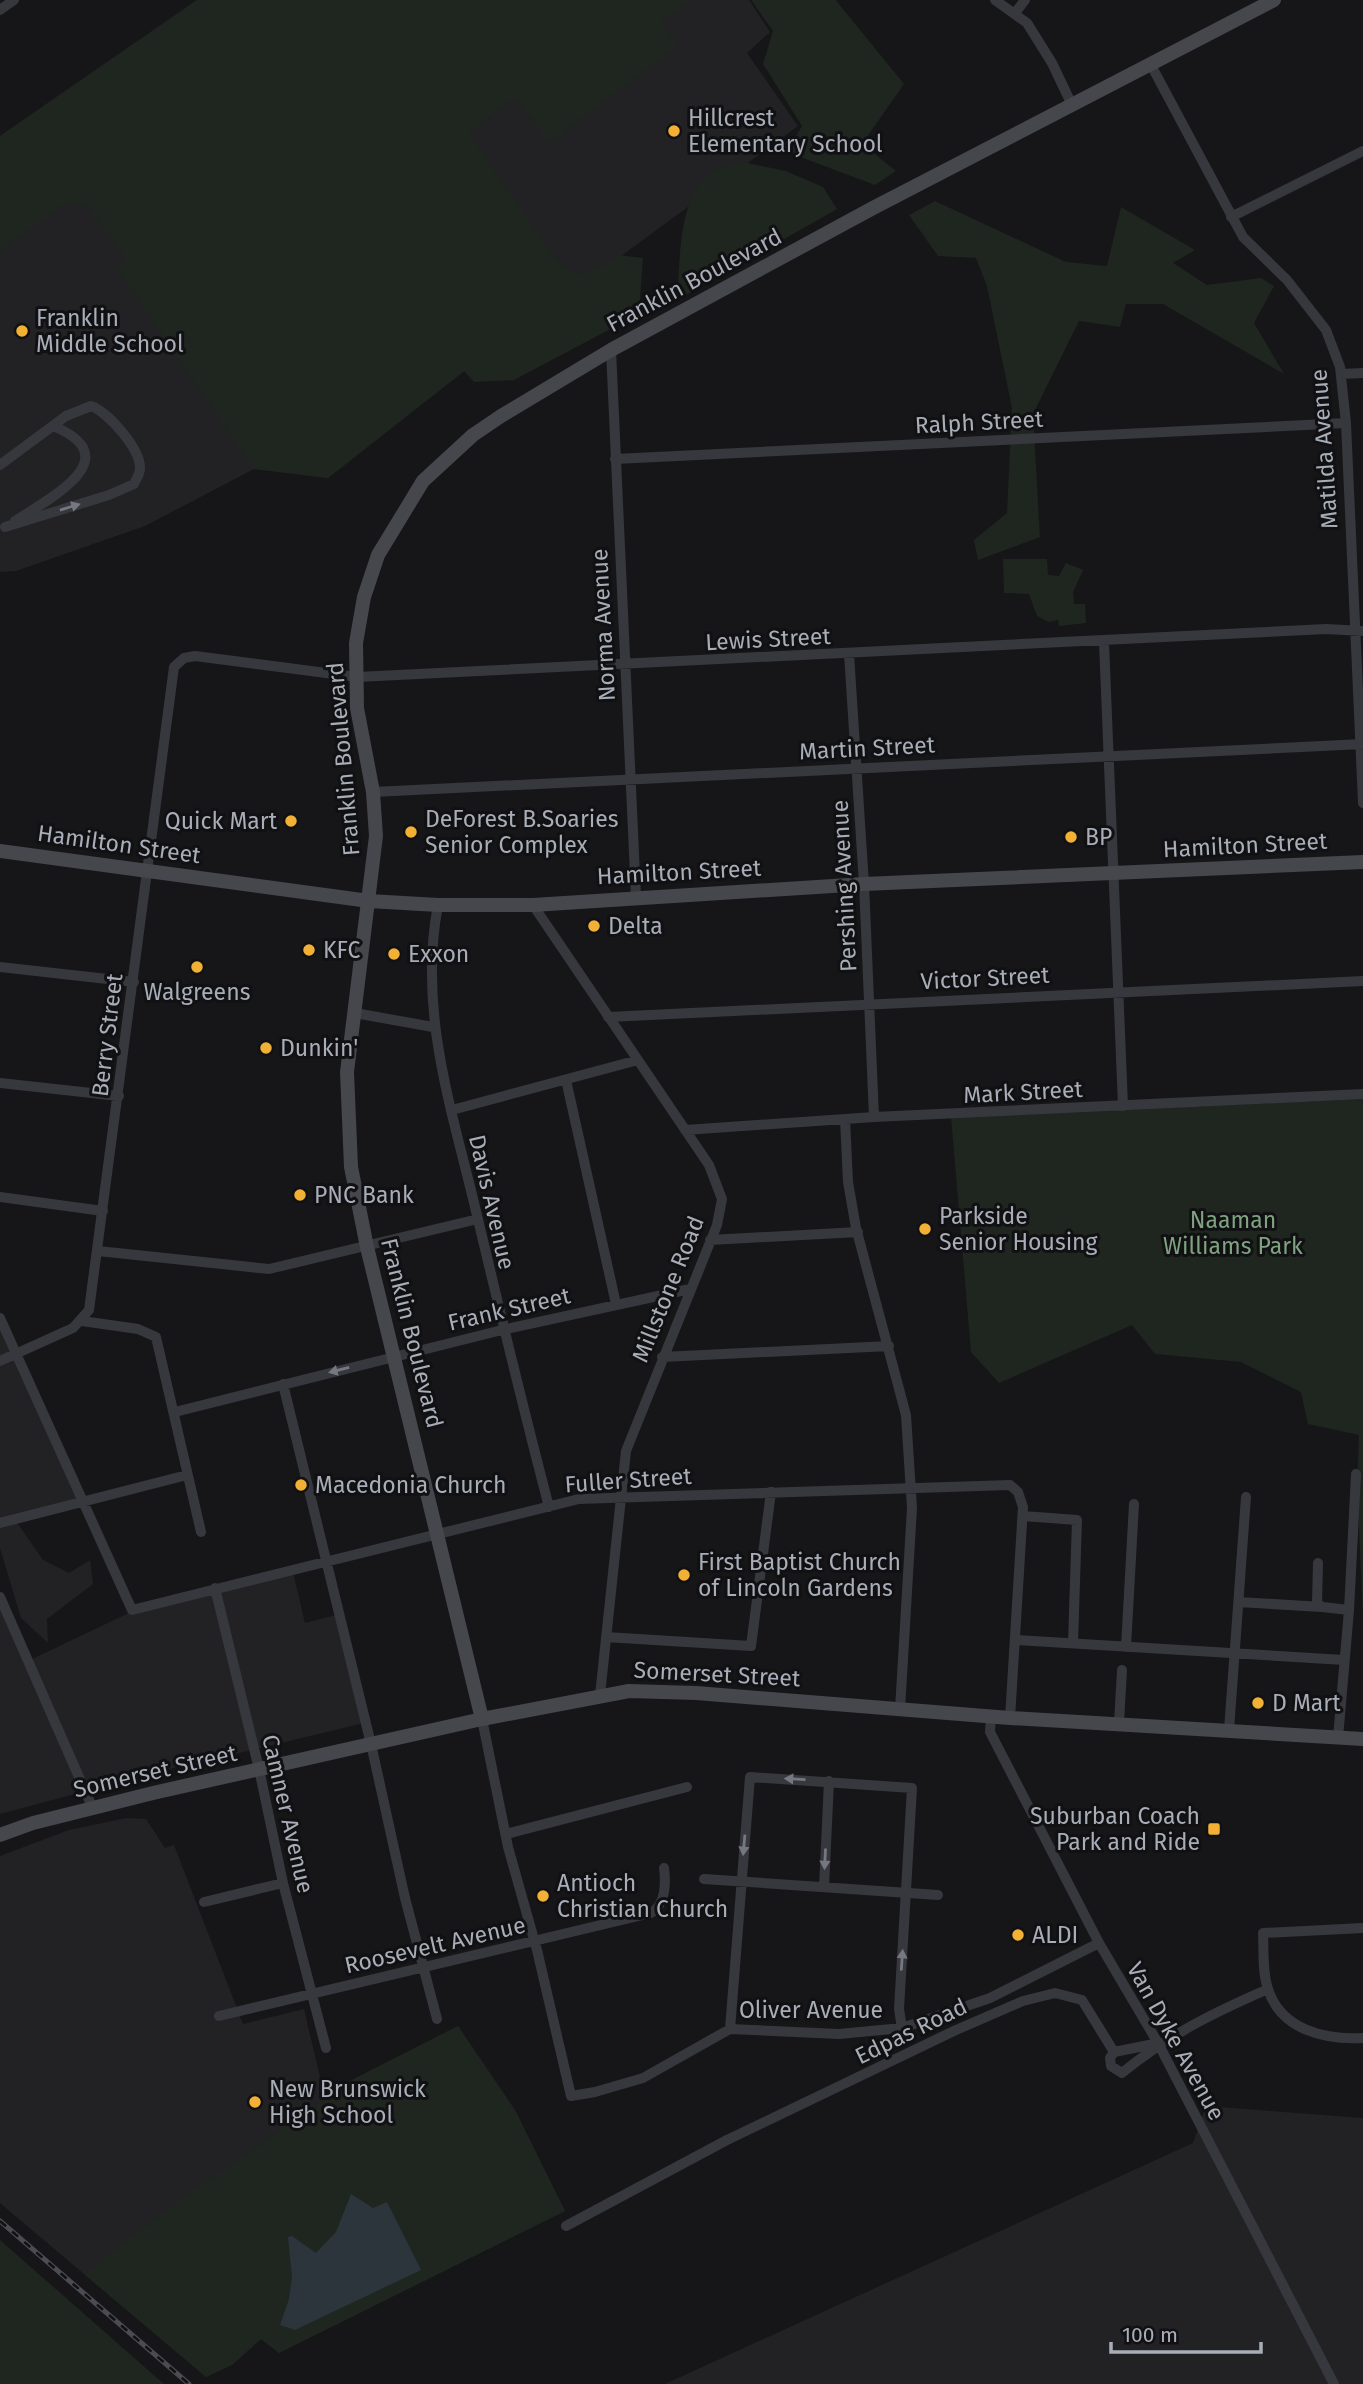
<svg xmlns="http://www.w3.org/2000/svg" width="1363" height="2384" font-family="'Fira Sans',sans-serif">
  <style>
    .built { fill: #222225 }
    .green { fill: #1e261f }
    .water { fill: #2c353c }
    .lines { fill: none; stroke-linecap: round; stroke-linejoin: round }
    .street { stroke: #37383d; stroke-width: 10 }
    .secondary { stroke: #45474d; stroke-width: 14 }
    .rail-casing { stroke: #4a4c52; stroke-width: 5 }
    .rail { stroke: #111113; stroke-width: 2.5; stroke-dasharray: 8; stroke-linecap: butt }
    .oneway { fill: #757881 }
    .poi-dot { fill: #f2b134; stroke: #111113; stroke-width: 2.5 }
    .labels { text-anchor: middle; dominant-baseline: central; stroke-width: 6; stroke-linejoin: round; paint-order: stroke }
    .poi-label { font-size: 23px; fill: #a8adb8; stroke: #111113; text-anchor: start }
    .street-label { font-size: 23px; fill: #a8adb8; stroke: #111113 }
    .park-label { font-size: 23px; fill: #7fa381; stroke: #111113 }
  </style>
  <rect width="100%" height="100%" fill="#161618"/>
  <!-- built -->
  <path class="built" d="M197,0H749L770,32L747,53L798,126L462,373L328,478L254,469L145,526L16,571L0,572V136Z
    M0,1330L79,1504L16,1521L43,1560L69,1573L90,1560L93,1584L47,1619L48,1643L21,1618L0,1548Z
    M292,1568L305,1623L336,1615L364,1723L235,1754L233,1752L0,1814V1599L28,1661L135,1610Z
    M126,1818L146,1819L165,1848L174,1845L243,2024L304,2009L324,2094L458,2026L515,2110L565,2211L279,2353L261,2339L232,2365L206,2377L0,2203V1856L69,1830Z
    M1206,2106L1363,2118V2384H665L1193,2143Z"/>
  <!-- green -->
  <path class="green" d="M197,0H693L661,22L677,47L549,142L515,97L469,133L554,258L576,275L604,266L619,255L643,258L639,314L514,380L474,382L464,371L328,478L254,469L117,268L127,260L88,206L67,202L0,251V136Z
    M751,0H836L838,3L904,84L862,144L896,171L875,185L787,152L802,126L763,64L773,31Z
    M747,163L786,171L823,187L837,209L677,300C681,258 676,190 719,168C726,164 739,164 747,163Z
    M935,201L1066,262L1107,266L1121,207L1195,250L1173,263L1207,285L1261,278L1274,286L1254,323L1284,374L1163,304H1126L1120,327L1079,321L1033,414L1040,537L978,560L974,540L1007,513L1012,408L987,286L976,258L938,256L909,215Z
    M1003,559H1047L1048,575L1059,576L1066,563L1083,570L1073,592L1074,604H1085L1086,623L1059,626L1058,620L1049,622L1037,616L1029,594L1004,593Z
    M1363,1099V1615L1357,1487L1359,1435L1308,1424L1301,1392L1241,1362L1155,1354L1132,1325L999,1383L971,1352L951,1117Z
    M458,2026L515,2110L565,2211L279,2353L261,2339L232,2365L206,2377L84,2274L182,2199L356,2078Z
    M0,2240L164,2384H0Z"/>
  <!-- water -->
  <path class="water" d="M351,2194L373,2208L387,2202L421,2270L295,2330L280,2325L289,2299L292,2277L288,2237L292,2236L316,2253L336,2232Z"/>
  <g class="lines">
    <!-- street -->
    <path class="street" d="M995,0L1027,23L1052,63L1072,105
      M0,10L14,0
      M1015,13L1025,0
      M1151,65L1243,237L1287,280L1326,330L1340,367L1346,423L1363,803
      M1231,217L1363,151
      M611,350L636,897
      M1341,374L1363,373
      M615,459L1346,423
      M0,465L66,416L91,406C108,412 141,449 140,469C140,474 136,479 134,484L109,495L5,527
      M15,521C50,498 130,458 53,426
      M1104,643L1123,1106
      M849,654L864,884L874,1117
      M373,792L1363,744
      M438,905C418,1009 451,1107 475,1207C499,1308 523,1407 549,1507
      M533,905L709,1165L722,1199L717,1225L626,1451L600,1695
      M0,967L134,982
      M355,1013L433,1027
      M608,1017L1363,981
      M566,1080L616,1304
      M0,1083L119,1096
      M452,1110L638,1060
      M845,1119L848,1182L856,1228L906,1415L912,1508L900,1709
      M685,1130L874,1117L1363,1094
      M0,1197L103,1211
      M710,1240L858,1232
      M98,1251L269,1269L478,1219
      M0,1318L132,1610L579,1499L1010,1485L1018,1492L1023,1507L1010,1718
      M82,1321L138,1329L156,1337L201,1532
      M662,1357L889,1346
      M0,1361L73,1328L89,1310L174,667L184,658L195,656L357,677L1326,629L1363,631
      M283,1384L371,1744L405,1898L437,2019
      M175,1412L502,1330L690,1289
      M1023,1516L1077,1520L1073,1643
      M0,1523L187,1475
      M1318,1563L1317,1603L1322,1607L1349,1610
      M215,1588L259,1769L283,1883L326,2048
      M0,1597L93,1809
      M1239,1602L1322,1607
      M606,1637L751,1646L771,1492
      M1016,1640L1344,1660
      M1126,1647L1134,1504
      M991,1716L990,1732L1099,1943L1158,2043L1334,2384
      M482,1719L508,1847L537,1950L571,2096L595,2092L643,2078L730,2029L839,2034L902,2028L990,1998L1099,1943
      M1119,1723L1122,1670
      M1229,1730L1246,1497
      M1338,1738L1349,1610L1356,1474
      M506,1834L687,1787
      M704,1879L938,1895
      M824,1887L829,1781
      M204,1902L283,1883
      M1363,1928L1263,1933C1264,1950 1262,1972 1268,1989C1281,2030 1325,2040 1363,2038
      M219,2016L651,1913C666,1904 666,1884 664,1868
      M730,2029L750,1777L912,1788L899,2009L902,2028
      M1114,2052L1110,2058L1111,2066L1122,2073C1168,2035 1213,2013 1268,1989
      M1114,2052L1154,2044
      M566,2226L727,2140L956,2030L1023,2001L1055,1993L1082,2000L1114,2052"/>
    <!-- secondary -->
    <path class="secondary" d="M0,851L369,901L438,905H533L864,884L1363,862
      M482,1719L367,1247L351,1167L347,1072L376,836L373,792L357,708L356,643L364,597L378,555L423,481L473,435L501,416L611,350L873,208L1274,0
      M0,1835L33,1823L153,1793L482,1719L629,1691L696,1693L1010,1718L1363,1739"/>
    <defs>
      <path id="rail" d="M0,2221L189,2384"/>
    </defs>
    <!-- rail casing -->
    <use href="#rail" class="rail-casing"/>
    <!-- rail -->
    <use href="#rail" class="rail"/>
  </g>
  <!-- one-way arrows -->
  <defs><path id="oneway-solid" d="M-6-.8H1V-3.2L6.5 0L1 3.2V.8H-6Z" transform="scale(1.75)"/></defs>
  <g class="oneway">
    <use href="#oneway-solid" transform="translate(70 507) rotate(-17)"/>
    <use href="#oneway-solid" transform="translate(339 1370) rotate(166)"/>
    <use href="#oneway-solid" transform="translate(795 1779) rotate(-177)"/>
    <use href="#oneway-solid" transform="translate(744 1845) rotate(95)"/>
    <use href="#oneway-solid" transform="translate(825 1859) rotate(93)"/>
    <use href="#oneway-solid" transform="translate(902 1960) rotate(-86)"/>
  </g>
  <!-- markers -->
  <g class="poi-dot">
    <circle cx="674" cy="131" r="7"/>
    <circle cx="22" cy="331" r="7"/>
    <circle cx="291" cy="821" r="7"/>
    <circle cx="411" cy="832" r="7"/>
    <circle cx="1071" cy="837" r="7"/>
    <circle cx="594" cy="926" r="7"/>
    <circle cx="309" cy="950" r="7"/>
    <circle cx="394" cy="954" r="7"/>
    <circle cx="197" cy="967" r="7"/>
    <circle cx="266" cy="1048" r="7"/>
    <circle cx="300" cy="1195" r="7"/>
    <circle cx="925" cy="1229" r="7"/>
    <circle cx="301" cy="1485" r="7"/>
    <circle cx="684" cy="1575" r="7"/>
    <circle cx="1258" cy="1703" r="7"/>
    <rect x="1207" y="1822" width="14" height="14" rx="3.5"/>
    <circle cx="543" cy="1896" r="7"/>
    <circle cx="1018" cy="1935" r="7"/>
    <circle cx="255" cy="2102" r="7"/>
  </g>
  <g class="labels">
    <!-- poi labels -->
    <g class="poi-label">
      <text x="688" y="118">Hillcrest<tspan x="688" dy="26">Elementary School</tspan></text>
      <text x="36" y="318">Franklin<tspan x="36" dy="26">Middle School</tspan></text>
      <text x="425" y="819">DeForest B.Soaries<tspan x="425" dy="26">Senior Complex</tspan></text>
      <text x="277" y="821" text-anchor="end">Quick Mart</text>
      <text x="1085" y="837">BP</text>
      <text x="608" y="926">Delta</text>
      <text x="323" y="950">KFC</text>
      <text x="408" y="954">Exxon</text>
      <text x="197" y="992" text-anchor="middle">Walgreens</text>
      <text x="280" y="1048">Dunkin'</text>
      <text x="314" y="1195">PNC Bank</text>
      <text x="939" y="1216">Parkside<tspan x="939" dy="26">Senior Housing</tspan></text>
      <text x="315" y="1485">Macedonia Church</text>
      <text x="698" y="1562">First Baptist Church<tspan x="698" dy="26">of Lincoln Gardens</tspan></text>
      <text x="1272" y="1703">D Mart</text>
      <text x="1200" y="1816" text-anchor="end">Suburban Coach<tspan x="1200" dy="26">Park and Ride</tspan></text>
      <text x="557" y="1883">Antioch<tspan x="557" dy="26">Christian Church</tspan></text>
      <text x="1032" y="1935">ALDI</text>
      <text x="269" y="2089">New Brunswick<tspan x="269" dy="26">High School</tspan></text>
    </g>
    <!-- street labels -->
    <g class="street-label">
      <text transform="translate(694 280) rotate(-28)">Franklin Boulevard</text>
      <text transform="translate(979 422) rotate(-3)">Ralph Street</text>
      <text transform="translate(1324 449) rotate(-94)">Matilda Avenue</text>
      <text transform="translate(603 625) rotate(-93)">Norma Avenue</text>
      <text transform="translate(768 639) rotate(-3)">Lewis Street</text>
      <text transform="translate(867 748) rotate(-3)">Martin Street</text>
      <text transform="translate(343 759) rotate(-95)">Franklin Boulevard</text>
      <text transform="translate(119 844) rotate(8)">Hamilton Street</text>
      <text transform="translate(1245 845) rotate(-3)">Hamilton Street</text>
      <text transform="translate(679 872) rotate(-3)">Hamilton Street</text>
      <text transform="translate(844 886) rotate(-93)">Pershing Avenue</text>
      <text transform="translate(985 978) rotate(-3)">Victor Street</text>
      <text transform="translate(107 1035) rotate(-83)">Berry Street</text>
      <text transform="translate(1023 1092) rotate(-3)">Mark Street</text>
      <text transform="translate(492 1202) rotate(77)">Davis Avenue</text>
      <text transform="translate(668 1289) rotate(-68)">Millstone Road</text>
      <text transform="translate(509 1309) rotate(-13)">Frank Street</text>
      <text transform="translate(412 1333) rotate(76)">Franklin Boulevard</text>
      <text transform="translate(628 1480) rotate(-4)">Fuller Street</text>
      <text transform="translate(717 1674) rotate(3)">Somerset Street</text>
      <text transform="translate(155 1771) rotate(-13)">Somerset Street</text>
      <text transform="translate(288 1814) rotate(77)">Camner Avenue</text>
      <text transform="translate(435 1945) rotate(-13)">Roosevelt Avenue</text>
      <text x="811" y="2010">Oliver Avenue</text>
      <text transform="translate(911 2031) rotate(-26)">Edpas Road</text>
      <text transform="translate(1176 2041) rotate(61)">Van Dyke Avenue</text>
    </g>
    <!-- park labels -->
    <g class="park-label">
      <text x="1233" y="1220">Naaman<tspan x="1233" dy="26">Williams Park</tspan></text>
    </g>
  </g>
  <!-- scale -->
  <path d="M1111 2342v10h150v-10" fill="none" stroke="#a8adb8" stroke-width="3.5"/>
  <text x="1122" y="2342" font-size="21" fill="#a8adb8" stroke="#111113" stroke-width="5" paint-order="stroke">100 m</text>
</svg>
